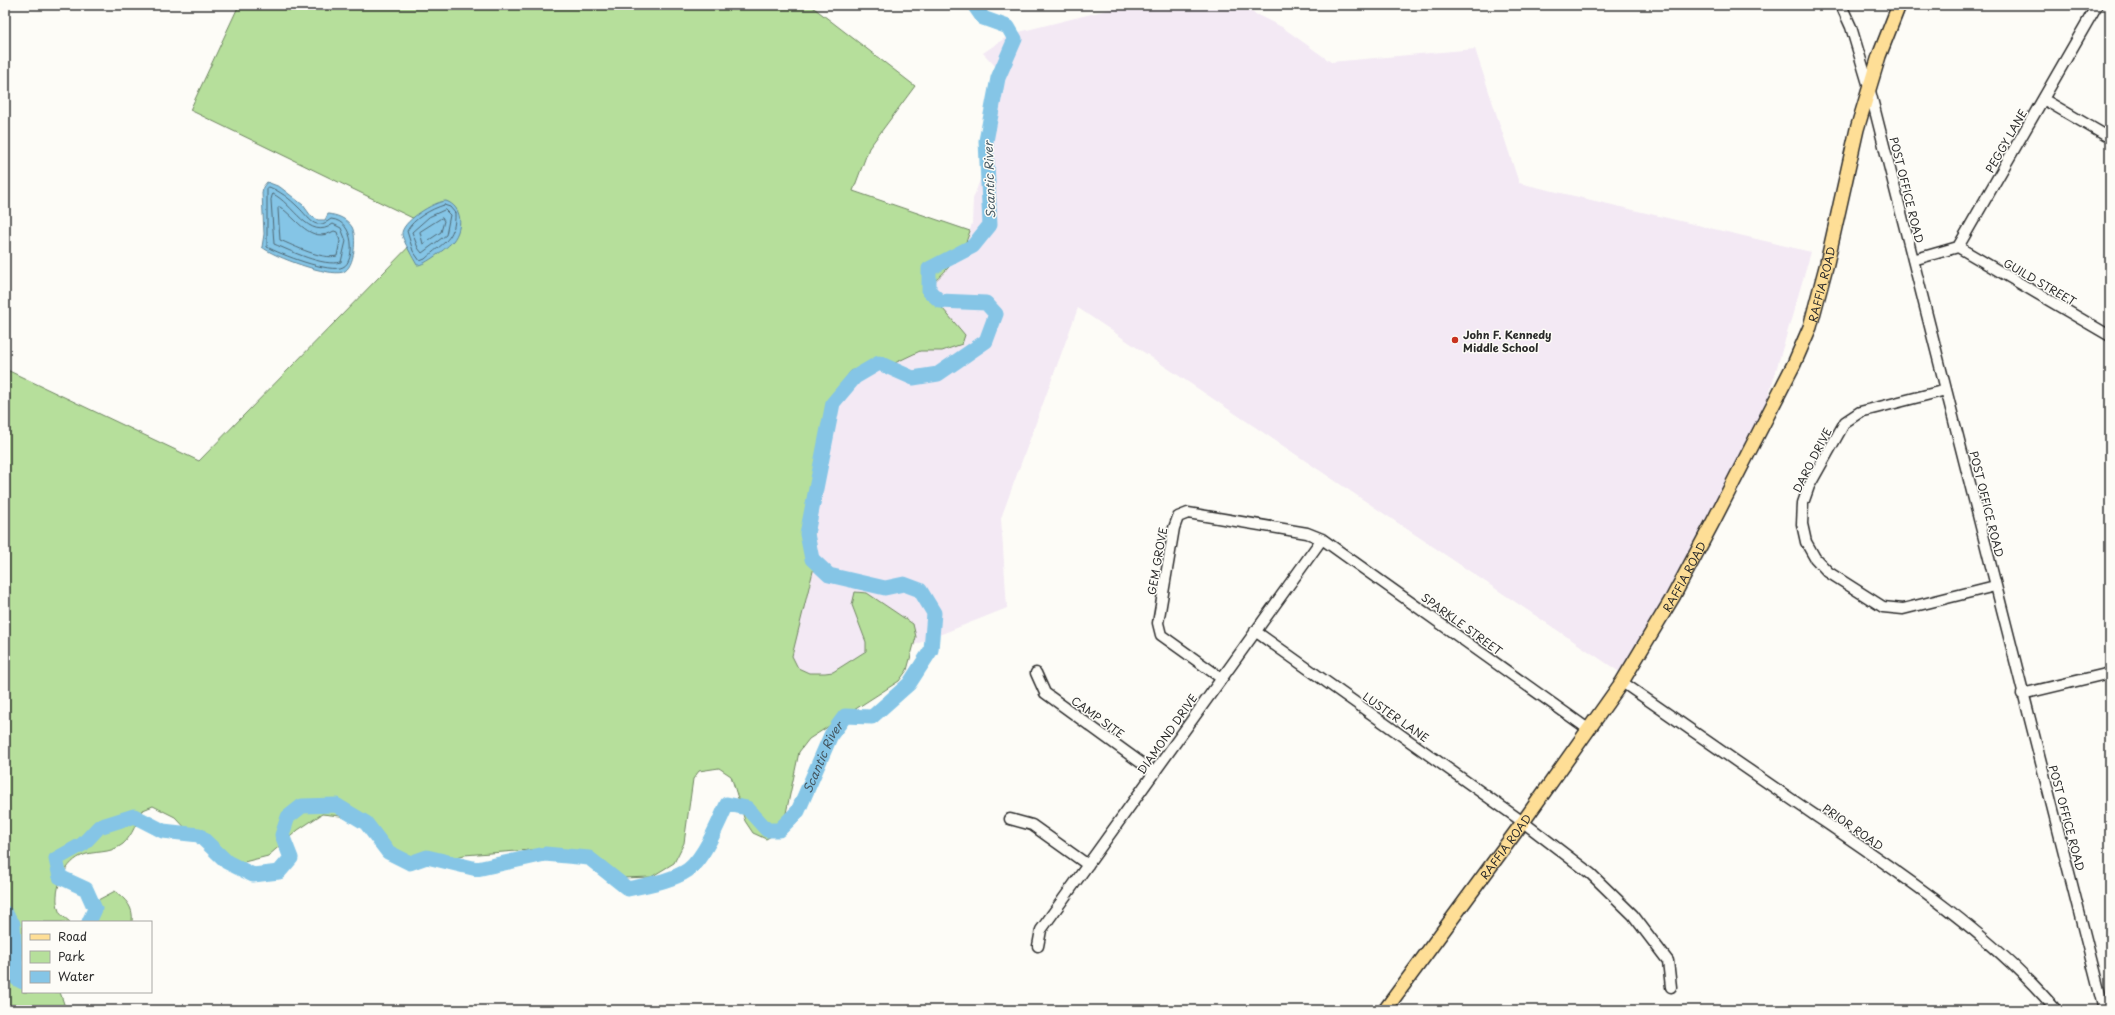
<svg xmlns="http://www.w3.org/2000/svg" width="2115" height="1015" font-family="'Playpen Sans',sans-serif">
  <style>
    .built { fill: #f3e9f4 }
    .green { fill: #b6df9b; stroke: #708563 }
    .water { fill: #85c5e6; stroke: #61879b }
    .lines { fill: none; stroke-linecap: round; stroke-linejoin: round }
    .shore { stroke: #4f6976; stroke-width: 1 }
    .river { stroke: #85c5e6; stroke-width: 15 }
    .minor-casing { stroke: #2b2b2b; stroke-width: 13 }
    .major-casing { stroke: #2b2b2b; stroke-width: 16 }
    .minor { stroke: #fdfcf7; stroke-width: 10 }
    .major { stroke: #fede96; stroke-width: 13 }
    .poi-dot { fill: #c8321e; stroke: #fdfcf7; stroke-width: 1.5 }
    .labels { text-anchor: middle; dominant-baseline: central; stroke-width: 3; stroke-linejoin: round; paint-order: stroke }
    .street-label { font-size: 11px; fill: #2b2b2b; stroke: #fdfcf7 }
    .poi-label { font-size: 11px; font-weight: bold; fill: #2b2b2b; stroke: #fdfcf7; text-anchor: start }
    .water-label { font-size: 12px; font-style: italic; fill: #465963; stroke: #fdfcf7 }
  </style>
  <rect width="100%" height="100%" fill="#fdfcf7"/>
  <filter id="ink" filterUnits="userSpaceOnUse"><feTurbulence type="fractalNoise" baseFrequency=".025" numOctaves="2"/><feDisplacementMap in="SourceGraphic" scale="8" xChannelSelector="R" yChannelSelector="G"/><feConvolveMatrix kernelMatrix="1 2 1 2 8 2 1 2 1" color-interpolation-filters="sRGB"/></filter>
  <g filter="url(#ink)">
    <!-- built -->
    <path class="built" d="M1127,5H1237L1282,27L1331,62L1475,49L1519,183L1811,252L1767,401L1736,468L1627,677L1078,308L1001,518L1007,608L914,645L916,637L852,605L866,642V651L833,672L809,673L798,668L791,656L815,563L813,513L817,505L815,475L822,435L842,383L851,371L864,366L880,370L920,351H942L962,344L964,335L932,296V284L953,264L966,244L972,223L973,199L982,174L988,116L992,106L998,78L997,68L983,53L1011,34Z"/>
    <!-- green -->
    <path class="green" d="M239,5H810L915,86L869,148L853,191L970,231C963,254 949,268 932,284V296L965,335L962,344L942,351H920L880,370L864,366L851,371L842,383L822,435L815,475L817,505L813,513L815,563L792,656L798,668L809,673H825L833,672L866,651V642L852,605L855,592L867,593L913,624L916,637L907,670L899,681L809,739L799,752L785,818L777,833L766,839L753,833L745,821L731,776L719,768L699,771L693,779L684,843L674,863L651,877L622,878L592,867L561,851L530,850L464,855L436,863H423L399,853L371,829L340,816L322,814L298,830L268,856L240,863H225L210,854L175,817L153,806L143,810C136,822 133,835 123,844C109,855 94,850 81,856C63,864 52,893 59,911C60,915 67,919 70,922H23V961L5,941V369L199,461L429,226L190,110Z
      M115,891C126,900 134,907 132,922H85L91,915L98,900Z
      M5,964L23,989V992H60L66,1010H5Z"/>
    <!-- water -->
    <path class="water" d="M267,182L280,187L303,205L311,216L318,220H325L328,214C337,215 346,218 352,227C357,236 355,268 343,272C329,277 274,257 262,247L264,234L262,193L263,187Z
      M446,201C463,207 463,228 453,241C448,247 424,266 417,265C413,258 404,242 402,235C400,222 435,201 446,201Z"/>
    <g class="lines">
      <!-- shore -->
      <path class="shore" d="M269,187C280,191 290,199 298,207C310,218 314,232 331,219C356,221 355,262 343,267C330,274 280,254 267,247V189Z
        M273,194C293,203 309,242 333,224L341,228L346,241L341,262C323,267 291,251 274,244L271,200Z
        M444,205L450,207L455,213C456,240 443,242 425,259L420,261L413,251L407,231C413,219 431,209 444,205Z
        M280,207C297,218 310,245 334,231L337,232L340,241L337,256C322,260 294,246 280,240L278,209Z
        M445,210L450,215L446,235L422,253L418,248L412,232L429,217Z
        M442,218L444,221L441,232L423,244L420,232Z"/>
      <!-- river -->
      <g class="river">
        <path d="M5,913L13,924L17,979L23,982"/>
        <path id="s1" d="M89,922L95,909L86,889L60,877L56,859L83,844L99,827L134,816L163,831L199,835L227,862L253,875L279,872L291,858L282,835L288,817L302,806L336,805L366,823L388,852L410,863L427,857L477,869L545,854L589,858L628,889C646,885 672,881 688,870C704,858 719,822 727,804L747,808L767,830H779L798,811L831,735L845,716L872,717L909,684L931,650L934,613L920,590L904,584L885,588L829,575L812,559L807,534L833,403L855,377L879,363L913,378L938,374L986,341L996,314L986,303L940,301L929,291V269L973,246L990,225L986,141L998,78L1015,39L1008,27L983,18L974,5"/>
      </g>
      <defs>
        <path id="minor" d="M1841,5L1851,27L1869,87L2104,1010
          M2043,99L2110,138
          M1958,247L2110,336
          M1913,260L1958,247L2097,5
          M1946,390L1860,412L1845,422L1809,486L1803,503L1802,524L1806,542L1815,558L1828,572L1883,607L1903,609L1995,586
          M1255,631L1523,822L1591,874L1633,915L1668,961L1671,987
          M1036,673L1045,693L1155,773
          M1221,678L1161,635L1158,623L1174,528L1178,517L1188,513L1307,533L1322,539L1588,729
          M1622,682C1687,727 1751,772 1816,816C1897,871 1993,935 2056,1010
          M2022,694L2110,673
          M1010,819L1032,825L1088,865
          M1038,946L1041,930L1322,539"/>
        <g id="major">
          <path id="s2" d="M1385,1010L1523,822L1622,682L1673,597L1714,520L1794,364L1810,327L1827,263L1857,129L1879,56L1899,5"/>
        </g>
      </defs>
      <!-- minor casing -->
      <use href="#minor" class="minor-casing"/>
      <!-- major casing -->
      <use href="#major" class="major-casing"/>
      <!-- minor -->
      <use href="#minor" class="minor"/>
      <!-- major -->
      <use href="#major" class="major"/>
    </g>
  </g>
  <!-- markers -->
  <circle class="poi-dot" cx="1455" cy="340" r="4"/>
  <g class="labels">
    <!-- street labels -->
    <g class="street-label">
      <text transform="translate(2006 141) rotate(-60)">PEGGY LANE</text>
      <text transform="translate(1907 190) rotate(76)">POST OFFICE ROAD</text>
      <text transform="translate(2040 282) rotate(30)">GUILD STREET</text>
      <text stroke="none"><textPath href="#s2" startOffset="851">RAFFIA ROAD</textPath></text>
      <text transform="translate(1812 460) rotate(-63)">DARO DRIVE</text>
      <text transform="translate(1987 504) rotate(76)">POST OFFICE ROAD</text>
      <text transform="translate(1157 561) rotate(-80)">GEM GROVE</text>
      <text stroke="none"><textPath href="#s2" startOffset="527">RAFFIA ROAD</textPath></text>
      <text transform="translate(1462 624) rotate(36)">SPARKLE STREET</text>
      <text transform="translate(1098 717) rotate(36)">CAMP SITE</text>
      <text transform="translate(1396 717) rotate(35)">LUSTER LANE</text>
      <text transform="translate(1167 734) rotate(-55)">DIAMOND DRIVE</text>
      <text transform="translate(2067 818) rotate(75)">POST OFFICE ROAD</text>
      <text transform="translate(1853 827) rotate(35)">PRIOR ROAD</text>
      <text stroke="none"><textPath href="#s2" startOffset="203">RAFFIA ROAD</textPath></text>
    </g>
    <!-- poi labels -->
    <g class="poi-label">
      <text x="1463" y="334">John F. Kennedy<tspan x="1463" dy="13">Middle School</tspan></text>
    </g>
    <!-- water labels -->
    <g class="water-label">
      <text transform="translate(989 180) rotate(-92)">Scantic River</text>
      <text stroke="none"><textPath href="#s1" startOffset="1069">Scantic River</textPath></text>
    </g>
  </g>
  <!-- margin -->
  <rect width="2115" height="1015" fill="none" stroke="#fdfcf7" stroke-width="20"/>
  <rect x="10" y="10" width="2095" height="995" fill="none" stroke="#2b2b2b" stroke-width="1.5" filter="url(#ink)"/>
  <!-- legend -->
  <rect x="22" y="921" width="130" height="72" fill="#fdfcf7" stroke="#a9a8a5"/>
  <rect x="30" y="934" width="20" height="6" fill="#fede96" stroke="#a9a8a5"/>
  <text x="58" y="941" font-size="12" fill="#2b2b2b">Road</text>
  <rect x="30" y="951" width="20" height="12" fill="#b6df9b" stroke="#a9a8a5"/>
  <text x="58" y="961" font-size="12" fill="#2b2b2b">Park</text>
  <rect x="30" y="971" width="20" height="12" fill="#85c5e6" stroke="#a9a8a5"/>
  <text x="58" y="981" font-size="12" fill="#2b2b2b">Water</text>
</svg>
